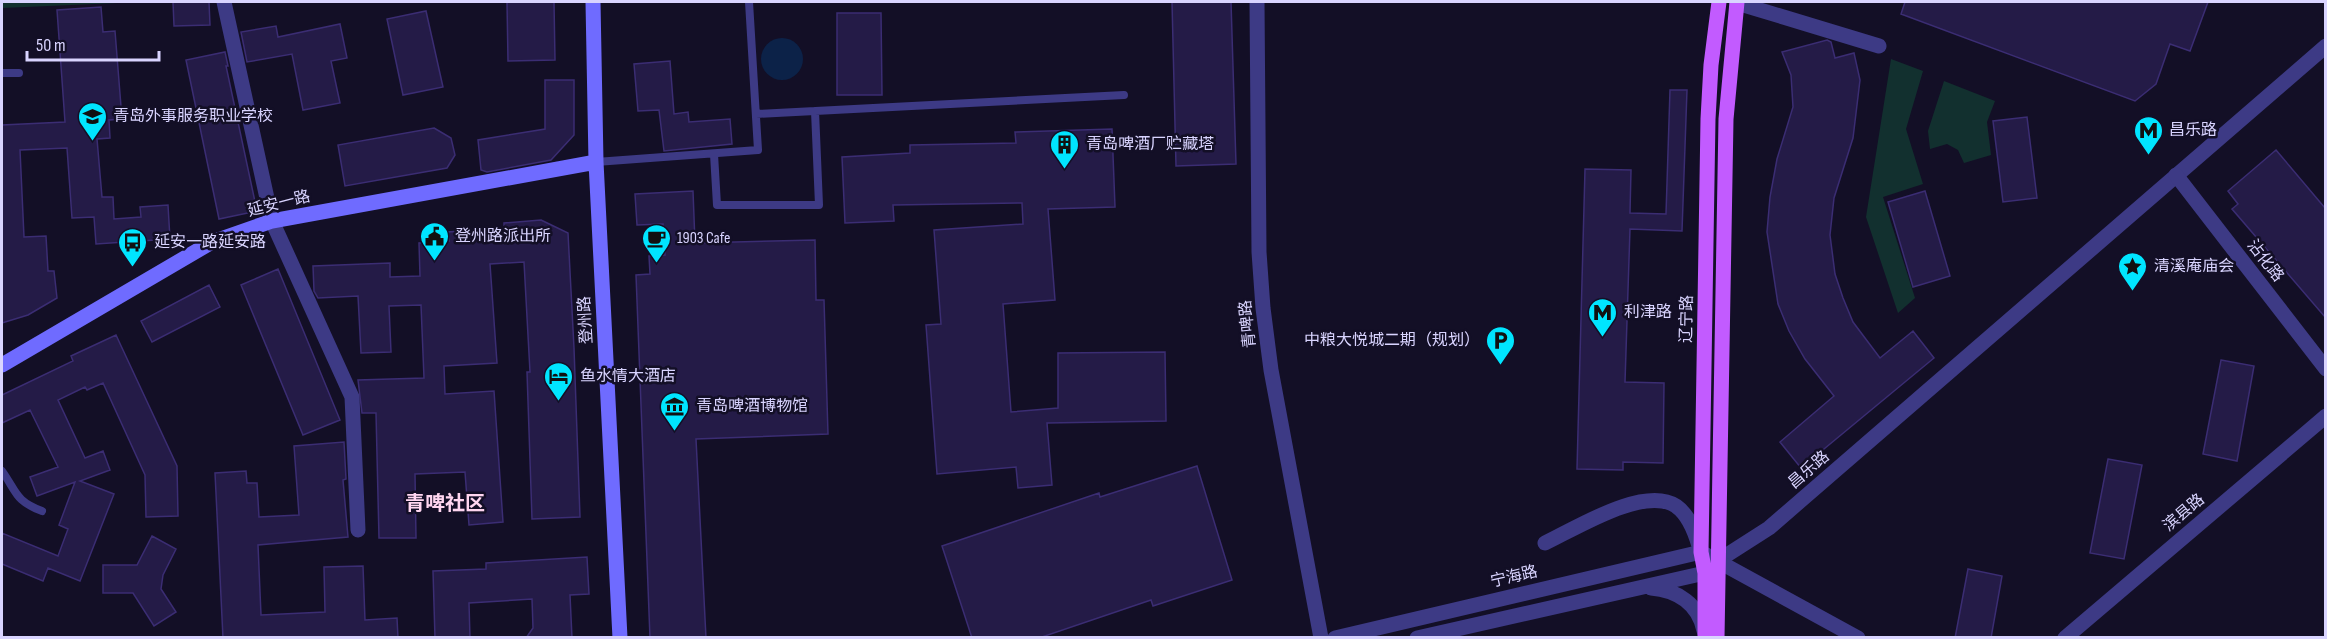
<svg xmlns="http://www.w3.org/2000/svg" width="2327" height="639" font-family="'Sofia Sans Condensed','Noto Sans SC',sans-serif">
  <style>
    .green { fill: #12302f }
    .water { fill: #0c2248 }
    .building { fill: #241b47; stroke: #3b2d73; stroke-width: 1.5 }
    .lines { fill: none; stroke-linecap: round; stroke-linejoin: round }
    .service { stroke: #3d3a85; stroke-width: 8 }
    .minor { stroke: #3d3a85; stroke-width: 15 }
    .tertiary { stroke: #3d3a85; stroke-width: 15 }
    .secondary { stroke: #6f6bff; stroke-width: 15 }
    .primary { stroke: #c25bff; stroke-width: 15 }
    .labels { text-anchor: middle; dominant-baseline: central; stroke-width: 5; stroke-linejoin: round; paint-order: stroke }
    .poi-label { font-size: 16px; fill: #d9d4ff; stroke: #130f26; text-anchor: start }
    .street-label { font-size: 16px; fill: #d9d4ff; stroke: #130f26 }
    .quarter-label { font-size: 20px; font-weight: bold; fill: #ffd6f0; stroke: #130f26 }
  </style>
  <rect width="100%" height="100%" fill="#130f26"/>
  <!-- green -->
  <path class="green" d="M2,2H141L2,8Z
    M1891,59L1923,71L1906,129L1923,184L1883,197L1915,298L1898,313L1866,217Z
    M1944,81L1995,101L1987,122L1991,155L1964,163L1958,150L1947,144L1930,149L1928,131Z"/>
  <!-- water -->
  <path class="water" d="M761 59a21 21 0 1 1 42 0a21 21 0 1 1-42 0Z"/>
  <!-- building -->
  <path class="building" d="M173,2H209L210,25L174,26Z
    M507,2H554L555,60L508,61Z
    M1172,2H1231L1236,164L1176,166Z
    M1905,2H2208L2190,51L2170,44L2156,84L2135,101L1901,14Z
    M101,7L103,32L115,31L122,119L109,120L110,138L97,139L102,197H113L114,219L141,217L140,207L168,205L170,239L96,244L94,217L72,218L67,148L20,150L24,237L46,236L48,271H54L57,298L28,315L2,323V125L65,122L57,10Z
    M426,11L443,87L403,95L387,19Z
    M837,13H881L882,95H837Z
    M340,24L347,58L331,61L340,103L303,110L292,54L247,62L241,32L276,26L278,37Z
    M1827,40L1831,42L1835,58L1854,53L1860,80L1853,138L1834,198L1830,235L1835,274L1843,298L1853,322L1880,358L1913,331L1934,358L1801,468L1780,442L1834,396L1805,359L1789,331L1778,304L1767,232L1770,197L1777,159L1793,107L1791,75L1782,52Z
    M225,52L228,66H226L257,211L219,219L186,60Z
    M670,61L674,114L688,112L689,122L730,119L732,144L664,151L659,110L638,111L634,64Z
    M545,80H574V135L551,160L487,172L481,170L478,140L545,129Z
    M1670,90H1687L1682,231L1630,229L1625,382L1664,383L1663,463L1623,462V470L1577,469L1585,169L1631,170L1630,213L1666,214Z
    M2027,117L2037,198L2003,202L1993,121Z
    M434,128L451,138L455,155L447,168L345,186L338,145Z
    M1112,129L1115,207L1048,209L1055,300L1003,304L1011,412L1058,408V353L1165,352L1166,421L1047,423L1052,485L1018,488L1016,467L937,474L926,325L941,324L934,230L1023,224L1022,203L893,205L894,221L845,223L842,157L910,153V145L1016,143L1015,132Z
    M2276,150L2325,208V317L2232,209L2238,204L2228,191Z
    M693,191L695,243L815,240L816,300H824L828,434L696,439L706,638H650L636,275L650,274L649,256L665,255L663,224L637,225L635,194Z
    M1925,191L1950,276L1913,287L1888,202Z
    M541,220L568,233L574,348L580,517L532,519L527,372H530L524,262L490,264L497,363L444,366L445,394L494,391L503,522L469,525L465,472L415,474L416,538H379L376,413H362L358,380L424,378L421,305L389,306L391,352L361,353L358,296L318,298L314,291L313,266L390,263V277L420,276L419,243L449,241L448,232L504,228V223Z
    M278,269L340,420L303,435L241,285Z
    M209,285L220,307L152,342L141,321Z
    M116,335L177,466L178,516L146,517L145,475L103,383L87,390L85,387L58,400L85,458L103,451L110,470L80,481L114,494L80,581L48,568L43,581L2,564V533L58,556L68,529L59,525L75,482L37,496L30,477L58,467L30,410L2,423V395L73,361L71,356Z
    M2221,360L2254,366L2237,461L2203,454Z
    M344,442L346,479L343,480L348,537L258,545L261,615L325,612L324,567L363,566L365,620L397,618L398,638H223L215,473L246,471L247,483H257L259,517L299,515L294,446Z
    M2108,459L2142,465L2124,559L2090,553Z
    M1197,466L1232,580L1153,606L1151,600L1039,638H972L942,546L1099,493L1100,497Z
    M152,536L176,549L163,575L161,589L176,612L154,626L133,593H103V565H137Z
    M587,557L589,594L570,595L572,638H526L533,628L532,599L469,603L470,638H435L433,571L486,569V563Z
    M1968,569L2002,576L1991,638H1955Z"/>
  <g class="lines">
    <!-- service -->
    <path class="service" d="M2,73H19
      M756,114L1124,95
      M714,154L717,205H819L815,111
      M596,162L758,150L749,2
      M2,471C17,492 15,501 42,511"/>
    <!-- minor -->
    <path class="minor" d="M224,2L272,221L352,397L358,530
      M1737,3L1879,46
      M1545,543C1575,529 1644,485 1676,506C1689,515 1695,532 1699,546
      M1719,560L1769,528L2326,46
      M2065,638L2326,416"/>
    <!-- tertiary -->
    <path class="tertiary" d="M1257,2L1259,252L1263,308L1271,370L1321,638
      M2176,175L2326,369
      M1651,588C1677,590 1699,604 1704,631
      M1335,638L1701,552L1858,638
      M1417,638L1705,573L1714,564"/>
    <!-- secondary -->
    <path class="secondary" d="M593,2L596,162L620,638
      M2,365L212,242L272,221L596,162"/>
    <!-- primary -->
    <path class="primary" d="M1705,638V573L1701,552L1708,119L1711,65L1719,2
      M1717,638L1726,119L1737,2"/>
  </g>
  <!-- icons -->
  <defs>
    <symbol id="school-pin" viewBox="-11 -11 22 30"><path d="M0 17L-7.5 6A9.5 9.5 0 1 1 7.5 6Z" fill="#00e5ff" stroke="#130f26"/><path d="M0-5L7-2L0 1L-7-2ZM-4 1L0 2.5L4 1V4Q0 6-4 4Z" fill="#111"/></symbol>
    <symbol id="metro-pin" viewBox="-11 -11 22 30"><path d="M0 17L-7.5 6A9.5 9.5 0 1 1 7.5 6Z" fill="#00e5ff" stroke="#130f26"/><path d="M-5.5 5V-5H-3L0 0L3-5H5.5V5H3V-.5L0 4L-3-.5V5Z" fill="#111"/></symbol>
    <symbol id="building-pin" viewBox="-11 -11 22 30"><path d="M0 17L-7.5 6A9.5 9.5 0 1 1 7.5 6Z" fill="#00e5ff" stroke="#130f26"/><path d="M-4-6H4V6H1V3H-1V6H-4ZM-2.5-4.3h1.7v1.8h-1.7ZM.8-4.3h1.7v1.8H.8ZM-2.5-1h1.7V.8h-1.7ZM.8-1h1.7V.8H.8Z" fill="#111"/></symbol>
    <symbol id="civic-pin" viewBox="-11 -11 22 30"><path d="M0 17L-7.5 6A9.5 9.5 0 1 1 7.5 6Z" fill="#00e5ff" stroke="#130f26"/><path d="M-.6-6.5H3V-4.5H.6V-3L4-1V1h2V6H-6V1h2V-1L-.6-3ZM-1.2 2.5V6h2.4V2.5Z" fill="#111"/></symbol>
    <symbol id="cafe-pin" viewBox="-11 -11 22 30"><path d="M0 17L-7.5 6A9.5 9.5 0 1 1 7.5 6Z" fill="#00e5ff" stroke="#130f26"/><path d="M-5.5-4.5H6V0H3Q3 3.5 0 3.5H-2.5Q-5.5 3.5-5.5 0ZM3-3.2v2h1.7v-2ZM-6 4.5H4V6H-6Z" fill="#111"/></symbol>
    <symbol id="bus-pin" viewBox="-11 -11 22 30"><path d="M0 17L-7.5 6A9.5 9.5 0 1 1 7.5 6Z" fill="#00e5ff" stroke="#130f26"/><path d="M-5-6H5V4H4V6H2V4H-2V6H-4V4H-5ZM-3.5-4V0h7V-4ZM-3.5 1.2v1.5H-2V1.2ZM2 1.2v1.5H3.5V1.2Z" fill="#111"/></symbol>
    <symbol id="sight-pin" viewBox="-11 -11 22 30"><path d="M0 17L-7.5 6A9.5 9.5 0 1 1 7.5 6Z" fill="#00e5ff" stroke="#130f26"/><path d="M0-6L1.8-2.2L6-1.7L2.9 1.2L3.7 5.4L0 3.3L-3.7 5.4L-2.9 1.2L-6-1.7L-1.8-2.2Z" fill="#111"/></symbol>
    <symbol id="parking-pin" viewBox="-11 -11 22 30"><path d="M0 17L-7.5 6A9.5 9.5 0 1 1 7.5 6Z" fill="#00e5ff" stroke="#130f26"/><path d="M-3.5-5.5H1a3.5 3.5 0 0 1 0 7H-1V5.5H-3.5ZM-1-3.4V-.6H.8a1.4 1.4 0 0 0 0-2.8Z" fill="#111"/></symbol>
    <symbol id="hotel-pin" viewBox="-11 -11 22 30"><path d="M0 17L-7.5 6A9.5 9.5 0 1 1 7.5 6Z" fill="#00e5ff" stroke="#130f26"/><path d="M-6-4.5h1.5V1H6V5H4.5V3h-9V5H-6ZM-4 0a1.8 1.8 0 1 1 3.6 0ZM.5 0V-2.5h3Q6-2.5 6 0Z" fill="#111"/></symbol>
    <symbol id="museum-pin" viewBox="-11 -11 22 30"><path d="M0 17L-7.5 6A9.5 9.5 0 1 1 7.5 6Z" fill="#00e5ff" stroke="#130f26"/><path d="M0-6L6-3V-2H-6V-3ZM-5-1h2V3h-2ZM-1-1h2V3h-2ZM3-1h2V3H3ZM-6 4H6V6H-6Z" fill="#111"/></symbol>
  </defs>
  <g fill-rule="evenodd">
    <use href="#school-pin" x="76" y="100" width="33" height="45"/>
    <use href="#metro-pin" x="2132" y="114" width="33" height="45"/>
    <use href="#building-pin" x="1048" y="128" width="33" height="45"/>
    <use href="#civic-pin" x="418" y="220" width="33" height="45"/>
    <use href="#cafe-pin" x="640" y="222" width="33" height="45"/>
    <use href="#bus-pin" x="116" y="226" width="33" height="45"/>
    <use href="#sight-pin" x="2116" y="250" width="33" height="45"/>
    <use href="#metro-pin" x="1586" y="296" width="33" height="45"/>
    <use href="#parking-pin" x="1484" y="324" width="33" height="45"/>
    <use href="#hotel-pin" x="542" y="360" width="33" height="45"/>
    <use href="#museum-pin" x="658" y="390" width="33" height="45"/>
  </g>
  <g class="labels">
    <!-- poi labels -->
    <g class="poi-label">
      <text x="113" y="116">青岛外事服务职业学校</text>
      <text x="2169" y="130">昌乐路</text>
      <text x="1086" y="144">青岛啤酒厂贮藏塔</text>
      <text x="455" y="236">登州路派出所</text>
      <text x="677" y="238">1903 Cafe</text>
      <text x="154" y="242">延安一路延安路</text>
      <text x="2154" y="266">清溪庵庙会</text>
      <text x="1624" y="312">利津路</text>
      <text x="1480" y="340" text-anchor="end">中粮大悦城二期（规划）</text>
      <text x="580" y="376">鱼水情大酒店</text>
      <text x="696" y="406">青岛啤酒博物馆</text>
    </g>
    <!-- street labels -->
    <g class="street-label">
      <text transform="translate(279 204) rotate(-14)">延安一路</text>
      <text transform="translate(2265 261) rotate(52)">沾化路</text>
      <text transform="translate(1687 319) rotate(-89)">辽宁路</text>
      <text transform="translate(586 320) rotate(-93)">登州路</text>
      <text transform="translate(1248 324) rotate(-96)">青啤路</text>
      <text transform="translate(1809 470) rotate(-41)">昌乐路</text>
      <text transform="translate(2184 513) rotate(-40)">滨县路</text>
      <text transform="translate(1514 577) rotate(-13)">宁海路</text>
    </g>
    <!-- quarter labels -->
    <g class="quarter-label">
      <text x="445" y="504">青啤社区</text>
    </g>
  </g>
  <!-- border -->
  <rect width="2327" height="639" fill="none" stroke="#d9d4ff" stroke-width="6"/>
  <!-- scale -->
  <path d="M27 51v9h132v-9" fill="none" stroke="#d9d4ff" stroke-width="3"/>
  <text x="36" y="51" font-size="18" fill="#d9d4ff" stroke="#130f26" stroke-width="4.5" paint-order="stroke">50 m</text>
</svg>
